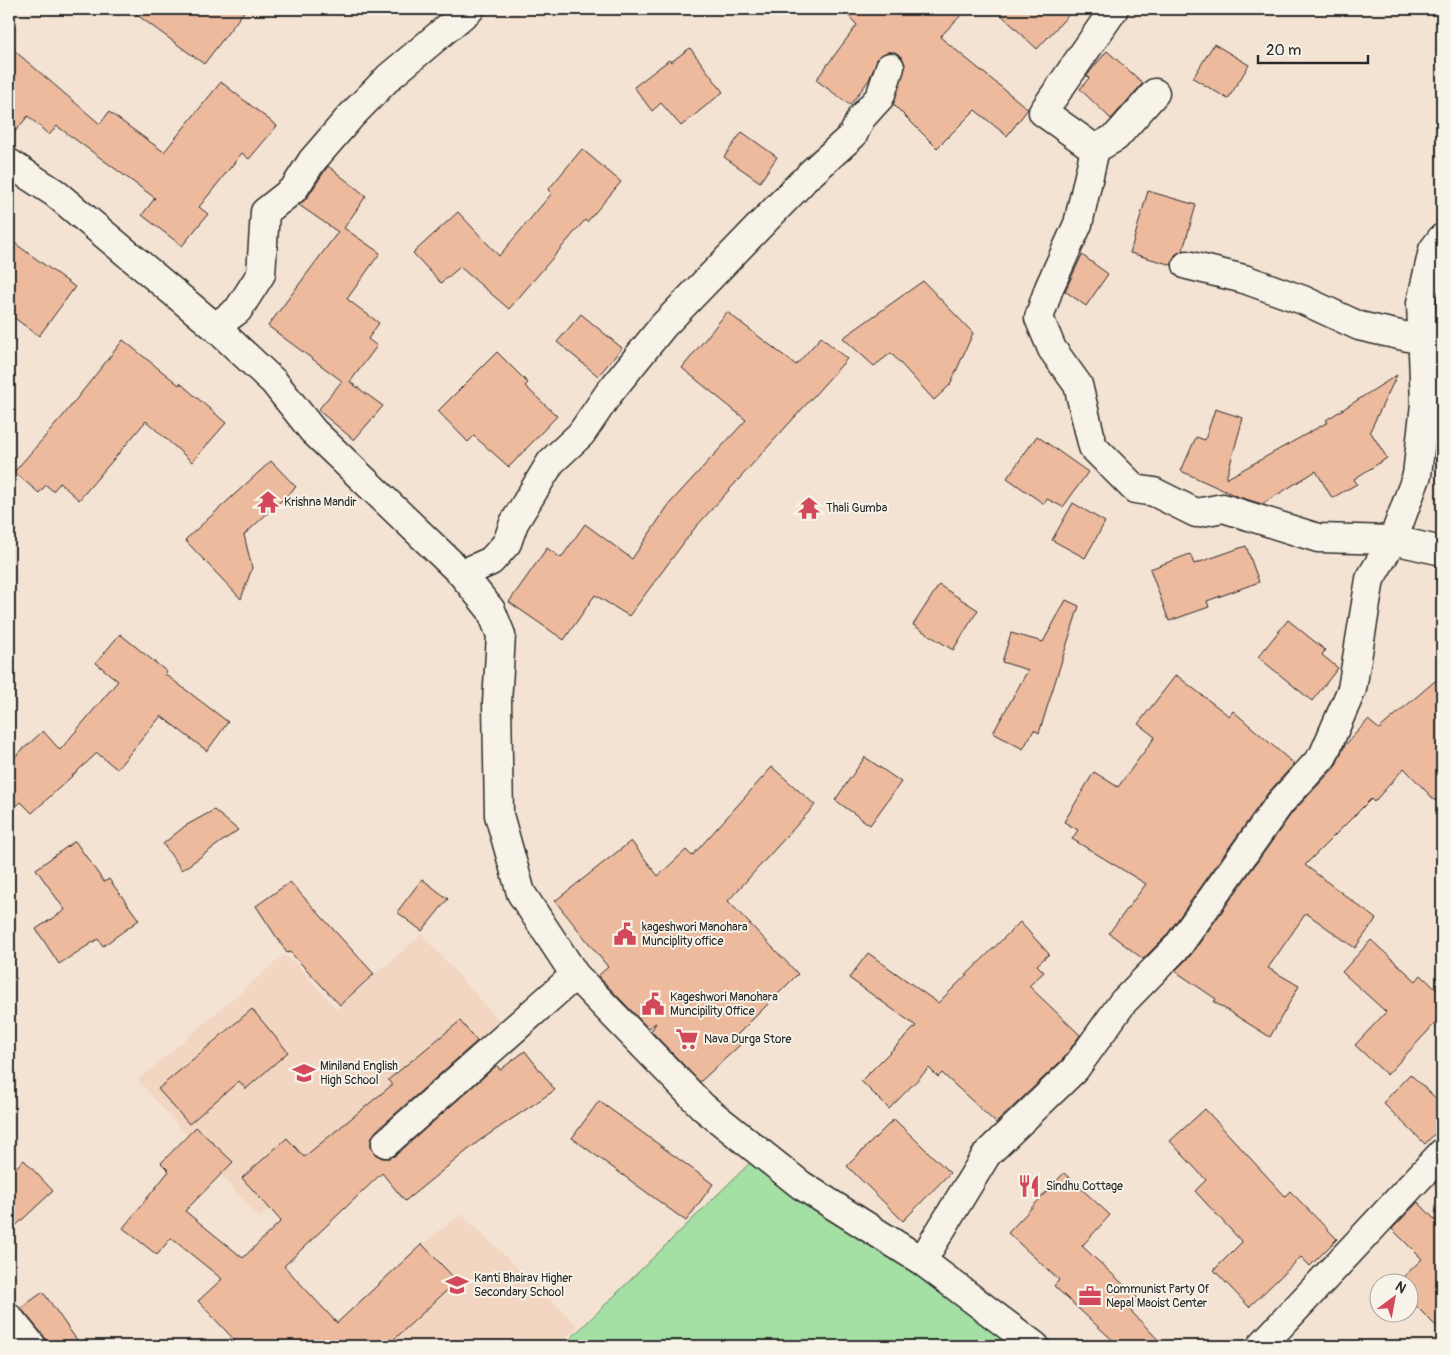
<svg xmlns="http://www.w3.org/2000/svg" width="1451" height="1355" font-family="Pangolin,sans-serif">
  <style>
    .built { fill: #f2d6c2 }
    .green { fill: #a4dfa4; stroke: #688568 }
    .building { fill: #edba9e; stroke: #2b2b2b }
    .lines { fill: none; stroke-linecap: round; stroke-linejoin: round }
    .minor-casing { stroke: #2b2b2b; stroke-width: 31 }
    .minor { stroke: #f7f3e8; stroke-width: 28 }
    .labels { text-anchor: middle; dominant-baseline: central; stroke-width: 4; stroke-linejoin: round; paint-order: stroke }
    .poi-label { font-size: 12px; fill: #2b2b2b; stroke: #f7f3e8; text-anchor: start }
  </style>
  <rect width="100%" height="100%" fill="#f4e2d2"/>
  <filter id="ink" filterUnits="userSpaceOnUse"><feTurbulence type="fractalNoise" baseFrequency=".02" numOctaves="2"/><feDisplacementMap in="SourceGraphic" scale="10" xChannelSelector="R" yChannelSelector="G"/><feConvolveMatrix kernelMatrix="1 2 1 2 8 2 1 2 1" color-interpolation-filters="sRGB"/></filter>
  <g filter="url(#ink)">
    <!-- built -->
    <path class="built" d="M422,934L509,1032L359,1163L343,1145L259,1218L138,1080L284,955L297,964L336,1009Z
      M461,1214L578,1326L557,1346H312L422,1244Z"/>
    <!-- green -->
    <path class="green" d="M763,1150L953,1296L1011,1346H563Z"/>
    <!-- building -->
    <path class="building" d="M129,9H246L204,64Z
      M842,9H967L940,37L1028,109L1007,136L975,110L937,148L893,104L905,64L901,56L895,52H887L879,56L869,80L850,105L816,80L857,25Z
      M995,9H1074L1037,49Z
      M1214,44L1249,65L1228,99L1193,78Z
      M9,46L100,124L109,112L164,152L221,82L277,126L249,159L242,153L199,207L208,214L182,246L142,215L155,198L57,126L49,135L28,116L9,139Z
      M690,48L723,92L681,126L661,103L652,111L634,87L669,60L671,62Z
      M1107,51L1143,83L1111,119L1080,89L1089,78L1087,76L1092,69Z
      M742,132L777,157L760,182L724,157Z
      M582,149L621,182L587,222L585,220L509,309L460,267L441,283L413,253L458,212L499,256L552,193L548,190Z
      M328,166L366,196L344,228L380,253L347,299L379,323L368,339L377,346L350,382L383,406L354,440L318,410L342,381L268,326L338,232L299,205L307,198Z
      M1148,191L1196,205L1183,250L1175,255L1172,265L1130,253Z
      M9,239L75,287L39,336L9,314Z
      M1082,255L1108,274L1086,306L1065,291Z
      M923,281L973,333L950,385L934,400L891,353L874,366L843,338Z
      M727,312L796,365L821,337L847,359L694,529L629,616L595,595L564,640L509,602L547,548L561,558L585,524L632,559L670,503L746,420L682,368Z
      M581,314L622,348L598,376L557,342Z
      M123,340L179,385L180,383L226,423L192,462L146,421L79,500L60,483L53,491L46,485L39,493L14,472L63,416Z
      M497,352L528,383L525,386L557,416L509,467L474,436L468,442L438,411Z
      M1397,375L1370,431L1387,458L1354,479L1357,484L1332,498L1316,471L1262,504L1236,496L1181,471L1196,437L1205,440L1215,409L1243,418L1226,479L1328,422L1326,420Z
      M1037,436L1088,472L1063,507L1047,499L1044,504L1007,478Z
      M271,461L296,487L244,535L252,568L241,599L185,540Z
      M1073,503L1105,522L1085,558L1052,540Z
      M1246,546L1259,582L1207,601L1209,607L1169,621L1150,569L1190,554L1194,564Z
      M939,585L978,610L953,650L913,625Z
      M1066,600L1079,606L1039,733L1034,730L1023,749L993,733L1028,670L1002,662L1011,633L1043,642Z
      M1288,620L1325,650L1322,655L1338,668L1312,701L1258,657Z
      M120,634L167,672L165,674L228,722L207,751L161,716L117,769L97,753L32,813L21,802L9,812V762L43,731L60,750L118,681L96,663Z
      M1176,675L1229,716L1233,711L1294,764L1267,794L1166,936L1143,959L1109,933L1146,884L1072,839L1078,830L1064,822L1094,772L1118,787L1155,737L1138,724Z
      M1442,675V808L1404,768L1374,802L1371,799L1305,865L1376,919L1355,948L1306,913L1268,968L1299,986L1270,1037L1214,1002L1216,999L1175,971L1191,955L1292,813L1335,767L1345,745L1368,720L1379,729Z
      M865,757L901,782L870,825L835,800Z
      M772,767L815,805L728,901L798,974L733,1039L740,1045L700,1082L651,1031L656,1023L648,1028L598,976L608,967L555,901L631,841L658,876L686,850L692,856Z
      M214,810L238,830L182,870L163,844L185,826Z
      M75,841L104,882L109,879L139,920L103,946L98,939L59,964L36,929L65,910L36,869Z
      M422,879L448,899L422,931L397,912Z
      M290,882L374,974L340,1005L290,952L287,953L256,906Z
      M1020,922L1049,954L1037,965L1044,972L1029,986L1080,1035L1063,1059L996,1123L942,1073L938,1077L929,1068L889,1109L861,1081L916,1026L849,978L868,953L938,1003Z
      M1371,940L1416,981L1421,975L1442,995V1016L1387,1075L1355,1045L1386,1012L1342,972Z
      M252,1009L288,1052L246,1089L239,1081L189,1124L158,1089Z
      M460,1021L477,1041L376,1131L371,1138V1146L375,1154L382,1158H389L396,1155L497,1065L500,1070L525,1051L555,1090L479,1141L405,1201L382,1173L284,1266L337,1323L422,1244L457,1281L387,1346H240L198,1301L222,1279L171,1238L157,1255L123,1228L169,1171L161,1163L196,1127L233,1162L185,1211L243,1258L281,1221L242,1178L287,1138L304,1157L392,1085L388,1080Z
      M1410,1074L1442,1104V1126L1425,1144L1383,1103Z
      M599,1101L713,1184L686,1221L572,1138Z
      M1205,1109L1285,1196L1290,1191L1337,1239L1310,1266L1301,1257L1249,1307L1214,1270L1242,1242L1195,1191L1206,1180L1170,1141Z
      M894,1119L950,1173L903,1221L847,1166Z
      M24,1160L53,1191L9,1232V1174Z
      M1064,1173L1110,1215L1082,1246L1139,1299L1129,1309L1164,1346H1119L1054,1286L1059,1280L1008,1233Z
      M1418,1202L1442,1227V1332L1408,1298V1282H1398L1422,1259L1392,1229Z
      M43,1292L81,1346H47L44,1336L21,1308Z"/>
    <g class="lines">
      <defs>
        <path id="minor" d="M1114,9L1043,112L1095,149L1078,224L1049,288L1039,318L1052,349L1078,385L1093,447L1135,489L1154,492L1196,513L1223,508L1318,538L1393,540L1442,551
          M1095,149L1116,137L1155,93
          M9,163L55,193L215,327L274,382L313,431L462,574L491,610L501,635L497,703L499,815L521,893L575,975L703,1107L801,1185L922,1261L1035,1346
          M810,174L853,135L861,118L880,97L890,67
          M1187,265L1244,279L1303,300L1359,326L1422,340
          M215,327L238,310L261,274L265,212L294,189L312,161L350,117L389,77L470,9
          M462,574L491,561L507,543L514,523L551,462L581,434L609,393L663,326L802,182
          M386,1143L575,975
          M922,1261L987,1154L1075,1069L1123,1002L1178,946L1280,803L1323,756L1352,689L1370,579L1393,540L1417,475L1425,404L1421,303L1433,250L1442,238
          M9,1318L32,1346
          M1261,1346L1442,1153"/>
      </defs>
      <!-- minor casing -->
      <use href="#minor" class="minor-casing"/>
      <!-- minor -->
      <use href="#minor" class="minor"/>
    </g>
  </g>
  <!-- icons -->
  <defs>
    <symbol id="temple-bare" viewBox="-9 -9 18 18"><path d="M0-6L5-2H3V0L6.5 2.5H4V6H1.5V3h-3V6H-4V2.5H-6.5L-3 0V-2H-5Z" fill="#d1495b" stroke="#f7f3e8" stroke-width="2.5" paint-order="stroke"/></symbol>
    <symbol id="civic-bare" viewBox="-9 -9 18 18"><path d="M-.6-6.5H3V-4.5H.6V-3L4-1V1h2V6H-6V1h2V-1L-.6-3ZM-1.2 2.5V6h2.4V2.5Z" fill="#d1495b" stroke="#f7f3e8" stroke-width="2.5" paint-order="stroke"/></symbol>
    <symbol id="supermarket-bare" viewBox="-9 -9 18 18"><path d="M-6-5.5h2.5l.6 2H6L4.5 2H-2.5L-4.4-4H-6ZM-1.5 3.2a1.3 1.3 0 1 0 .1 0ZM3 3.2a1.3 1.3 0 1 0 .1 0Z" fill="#d1495b" stroke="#f7f3e8" stroke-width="2.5" paint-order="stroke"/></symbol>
    <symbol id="school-bare" viewBox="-9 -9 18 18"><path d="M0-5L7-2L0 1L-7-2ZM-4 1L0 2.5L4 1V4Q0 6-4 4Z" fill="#d1495b" stroke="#f7f3e8" stroke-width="2.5" paint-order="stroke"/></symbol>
    <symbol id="restaurant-bare" viewBox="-9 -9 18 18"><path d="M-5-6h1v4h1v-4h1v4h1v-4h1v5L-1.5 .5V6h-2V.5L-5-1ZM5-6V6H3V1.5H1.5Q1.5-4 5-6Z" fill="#d1495b" stroke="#f7f3e8" stroke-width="2.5" paint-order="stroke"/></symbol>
    <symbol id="office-bare" viewBox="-9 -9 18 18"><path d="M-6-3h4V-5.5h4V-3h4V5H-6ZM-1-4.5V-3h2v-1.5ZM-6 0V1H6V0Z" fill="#d1495b" stroke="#f7f3e8" stroke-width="2.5" paint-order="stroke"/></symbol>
  </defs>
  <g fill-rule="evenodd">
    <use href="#temple-bare" x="252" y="486" width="32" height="32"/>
    <use href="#temple-bare" x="793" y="492" width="32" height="32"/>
    <use href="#civic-bare" x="609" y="918" width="32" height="32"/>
    <use href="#civic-bare" x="637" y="988" width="32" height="32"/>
    <use href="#supermarket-bare" x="671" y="1023" width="32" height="32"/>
    <use href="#school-bare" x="288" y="1057" width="32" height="32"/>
    <use href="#restaurant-bare" x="1013" y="1170" width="32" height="32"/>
    <use href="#school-bare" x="441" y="1269" width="32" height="32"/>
    <use href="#office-bare" x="1074" y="1280" width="32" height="32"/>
  </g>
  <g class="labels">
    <!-- poi labels -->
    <g class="poi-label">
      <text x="284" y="502">Krishna Mandir</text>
      <text x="826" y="508">Thali Gumba</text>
      <text x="642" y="927">kageshwori Manohara<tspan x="642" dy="14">Munciplity office</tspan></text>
      <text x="670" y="997">Kageshwori Manohara<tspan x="670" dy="14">Muncipility Office</tspan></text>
      <text x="704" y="1039">Nava Durga Store</text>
      <text x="320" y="1066">Miniland English<tspan x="320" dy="14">High School</tspan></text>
      <text x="1046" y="1186">Sindhu Cottage</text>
      <text x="474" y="1278">Kanti Bhairav Higher<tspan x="474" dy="14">Secondary School</tspan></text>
      <text x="1106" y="1289">Communist Party Of<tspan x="1106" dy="14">Nepal Maoist Center</tspan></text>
    </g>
  </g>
  <!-- margin -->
  <rect width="1451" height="1355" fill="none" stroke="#f7f3e8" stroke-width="30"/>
  <rect x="15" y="15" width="1421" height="1325" fill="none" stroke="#2b2b2b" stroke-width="2" filter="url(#ink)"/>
  <!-- north arrow -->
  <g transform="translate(1394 1298) rotate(32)"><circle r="24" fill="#f7f3e8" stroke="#a5a39c"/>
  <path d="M0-4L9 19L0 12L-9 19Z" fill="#d1495b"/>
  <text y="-8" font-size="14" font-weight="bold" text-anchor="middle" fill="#2b2b2b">N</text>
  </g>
  <!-- scale -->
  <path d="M1258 55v8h110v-8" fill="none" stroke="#2b2b2b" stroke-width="2.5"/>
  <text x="1266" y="55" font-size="15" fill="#2b2b2b" stroke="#f7f3e8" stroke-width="4" paint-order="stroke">20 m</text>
</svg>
